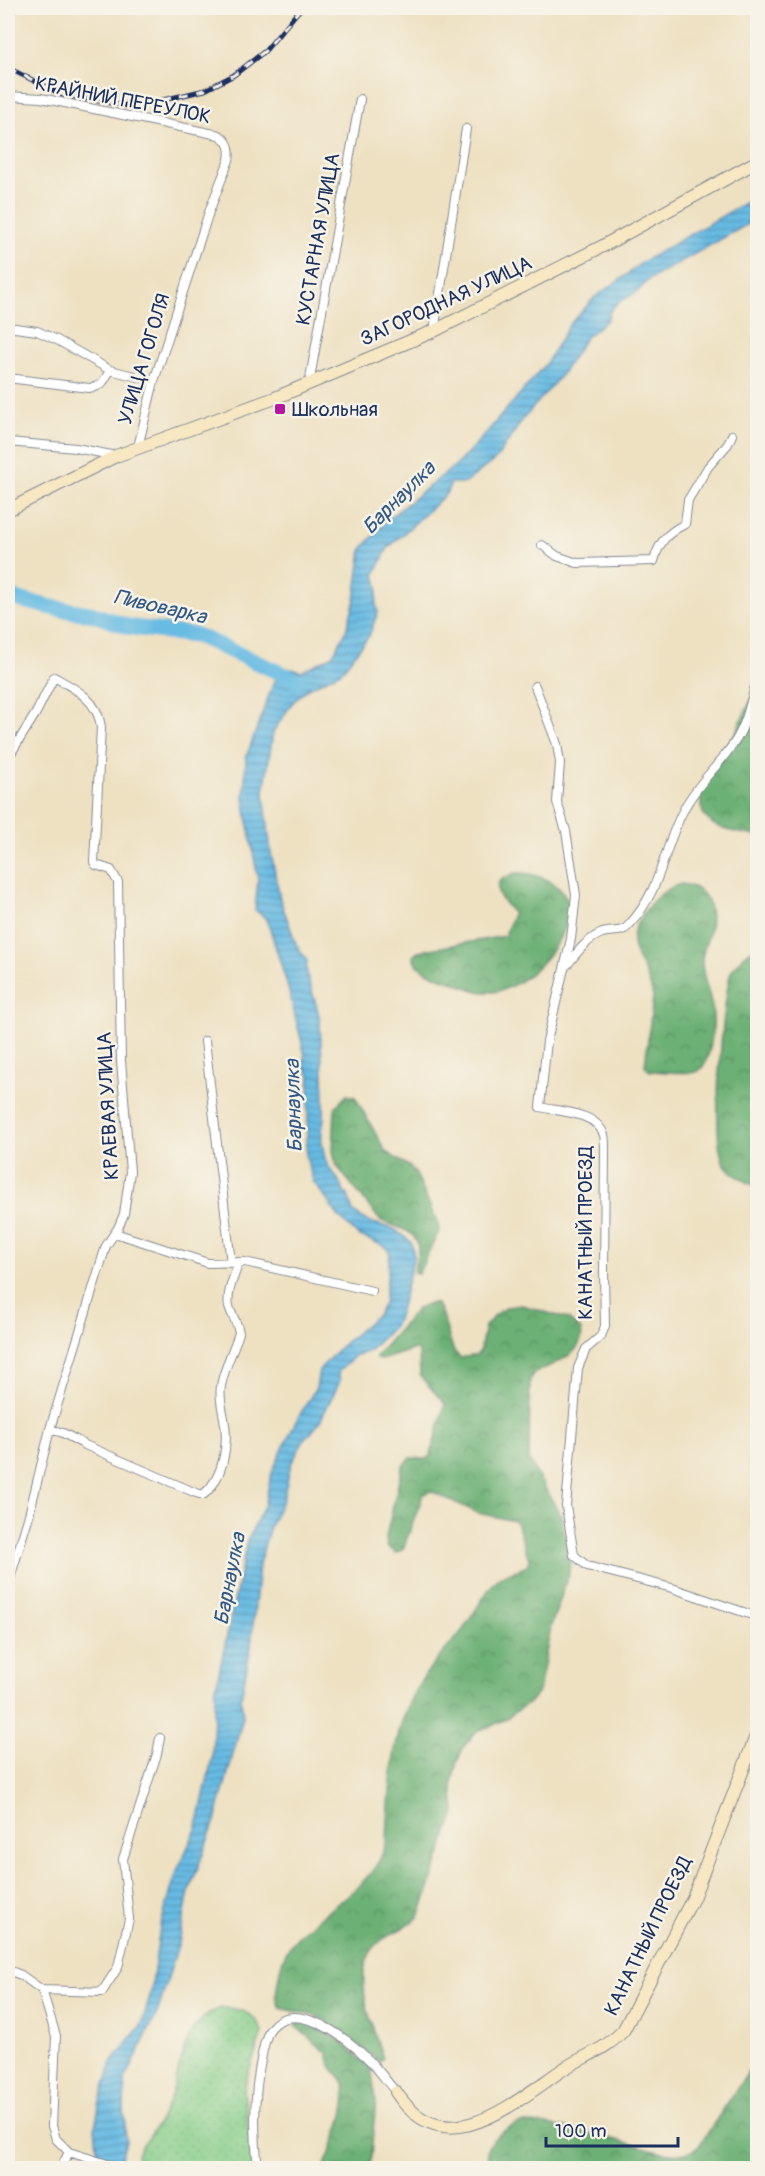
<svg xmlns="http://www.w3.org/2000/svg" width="765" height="2176" font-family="Pangolin,sans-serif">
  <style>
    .green { fill: url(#green-dots); stroke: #507e73; stroke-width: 1.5 }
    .forest { fill: url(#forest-crowns); stroke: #447069; stroke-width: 1.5 }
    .water { fill: url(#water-rules); stroke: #4175a0; stroke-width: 1.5 }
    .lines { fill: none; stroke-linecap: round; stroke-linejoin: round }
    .river { stroke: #67bbe3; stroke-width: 16 }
    .street-casing { stroke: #848890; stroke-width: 10 }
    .secondary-casing { stroke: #848890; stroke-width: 14 }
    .street { stroke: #fff; stroke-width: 8 }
    .secondary { stroke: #f7e8c3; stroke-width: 12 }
    .rail-casing { stroke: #1b2f5e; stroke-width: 5 }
    .rail { stroke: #f7f3e8; stroke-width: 3; stroke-dasharray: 9; stroke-linecap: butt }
    .poi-dot { fill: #b5179e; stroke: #f7f3e8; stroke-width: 2 }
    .labels { text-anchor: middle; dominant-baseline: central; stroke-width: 5; stroke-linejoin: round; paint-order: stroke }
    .street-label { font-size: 20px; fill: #1b2f5e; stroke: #f7f3e8 }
    .poi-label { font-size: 20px; fill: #1b2f5e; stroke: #f7f3e8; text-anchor: start }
    .water-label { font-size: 21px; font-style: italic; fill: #325986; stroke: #f7f3e8 }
  </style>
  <defs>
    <pattern id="green-dots" width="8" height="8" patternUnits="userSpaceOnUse" patternTransform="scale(1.5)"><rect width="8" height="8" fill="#85cd88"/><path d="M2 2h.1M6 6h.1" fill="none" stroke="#72b078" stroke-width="1.8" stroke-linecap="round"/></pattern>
    <pattern id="forest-crowns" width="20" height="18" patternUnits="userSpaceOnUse" patternTransform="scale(1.5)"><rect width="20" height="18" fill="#6cb074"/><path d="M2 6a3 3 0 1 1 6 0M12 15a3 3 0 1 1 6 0" fill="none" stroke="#589062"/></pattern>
    <pattern id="water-rules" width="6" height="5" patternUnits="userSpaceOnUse" patternTransform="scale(1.5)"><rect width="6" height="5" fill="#67bbe3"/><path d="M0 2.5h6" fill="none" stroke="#5498bb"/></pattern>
  </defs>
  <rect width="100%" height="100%" fill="#f7f3e8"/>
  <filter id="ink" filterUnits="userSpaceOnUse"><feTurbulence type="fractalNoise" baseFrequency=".0167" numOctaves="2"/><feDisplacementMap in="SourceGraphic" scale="12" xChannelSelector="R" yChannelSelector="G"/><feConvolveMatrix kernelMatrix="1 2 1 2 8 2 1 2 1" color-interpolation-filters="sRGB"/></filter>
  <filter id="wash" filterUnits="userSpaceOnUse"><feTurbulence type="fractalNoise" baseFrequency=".008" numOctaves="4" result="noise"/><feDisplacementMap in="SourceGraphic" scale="24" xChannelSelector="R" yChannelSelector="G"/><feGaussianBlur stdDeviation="1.35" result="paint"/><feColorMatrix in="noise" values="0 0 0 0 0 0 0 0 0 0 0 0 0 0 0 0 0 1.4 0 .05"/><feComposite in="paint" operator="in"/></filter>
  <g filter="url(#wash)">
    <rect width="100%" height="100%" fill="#eee1c2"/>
    <!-- green -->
    <path class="green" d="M222,2008C240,2008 258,2014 262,2033L248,2074L244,2091L253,2168H163L139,2162L136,2156C139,2148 144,2143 149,2137C156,2126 163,2115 168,2104C184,2069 178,2022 222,2008Z"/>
    <!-- forest -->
    <path class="forest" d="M757,687V836C727,830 693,829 702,788L733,739Z
      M515,873C539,872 561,883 571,906C568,940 524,995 485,992C473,992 458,983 446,979C433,975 417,970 413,956L419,951L505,936L513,914C506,902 492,895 500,880Z
      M682,884C710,888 715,911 708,936C706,945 701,954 702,963C703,980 711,996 713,1013C714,1026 711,1067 696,1072C688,1074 659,1071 650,1071L645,1066L653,997C647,958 614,949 648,907C657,896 667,887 682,884Z
      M757,947V1187C746,1181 731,1175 724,1163C710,1138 723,1006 730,975C735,962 745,954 757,947Z
      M347,1095L355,1097L386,1152L410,1167L416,1174L438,1224L439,1231L418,1274L414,1272C415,1264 419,1255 418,1247C416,1228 392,1227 379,1219L336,1165L333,1151L335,1107Z
      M432,1303L436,1304L440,1309L454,1352L461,1358L477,1355L480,1351L485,1326L498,1312L507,1307L522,1305L568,1319L581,1330C587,1354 550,1365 533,1374L530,1379L529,1460L561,1516L570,1558L569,1574L551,1626L540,1686L537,1694L529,1703L502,1721L475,1733L464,1746L457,1762L452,1783L455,1812L420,1915C410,1927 394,1931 382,1940C346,1967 372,2024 383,2058L379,2061L332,2025L316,2016L280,2008C275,1998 276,1992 278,1981C280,1966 285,1950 296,1939C326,1906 375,1888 387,1841C390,1787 390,1729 421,1681C433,1663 448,1648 462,1631C473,1617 486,1588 498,1579C506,1572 518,1571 527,1566L529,1559L517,1524L514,1521L478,1513L431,1491L423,1495L403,1549L396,1553L387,1546L386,1537L402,1467L411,1458L425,1459L430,1457L445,1404L420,1376L419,1353L415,1349L381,1360L376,1359V1356L417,1309Z
      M298,2022L308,2024L337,2038L371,2069L376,2099L370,2168H324C333,2144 349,2113 345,2086C342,2074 329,2071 327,2053L295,2026Z
      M757,2059V2168H492C486,2155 484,2146 497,2136C503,2132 510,2126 517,2124C538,2117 637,2146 664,2152C676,2154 689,2156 699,2146Z"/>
    <!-- water -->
    <path class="water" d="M757,196V219L648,280C645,283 642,288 638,291C628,299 609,302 608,319L585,338L562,374L523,419L497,458L465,483H451L446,494L388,548L375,574L378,587L376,605L378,612L369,636L341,672L308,688L292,703L273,732L264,792L271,853L280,899L296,944L307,961C303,976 319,1004 320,1023C321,1054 325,1085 324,1116C324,1125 320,1134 322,1143C323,1149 324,1156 326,1161C332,1175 340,1177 344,1193L348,1195L353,1212L367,1221L394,1229L411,1242L414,1256L401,1307L395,1325L368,1352L356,1355L338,1372L340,1381L319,1423L310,1434L307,1435L291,1464L283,1499L270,1526L259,1564L251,1646L241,1698L243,1717L216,1818L189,1892L180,1938L158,2011L125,2080L124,2109L126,2141L118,2168H95L98,2155L95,2127L100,2101L112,2062L142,2024L151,1992L160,1927L177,1871L197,1827L212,1759L215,1692L247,1541L264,1506L272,1472L295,1423L316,1388L319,1370L339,1348L378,1314L384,1304L390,1253L386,1247L358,1235L339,1217L313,1181L306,1157L310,1075L303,1065L305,1055L287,984L267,919L255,910L258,880L244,799L246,758L273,684L285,668L302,671L332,656L346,631L355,600L362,549L388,519L457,464L480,440L545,365L570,324L595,297L628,274L642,262Z"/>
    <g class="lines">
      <!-- river -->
      <path class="river" d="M8,597L54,608L92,614L130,627L198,636L296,680"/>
    </g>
  </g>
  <g filter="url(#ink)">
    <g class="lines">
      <defs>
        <path id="street" d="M8,96L41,98L219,135C229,141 231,149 229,160L209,212L154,381L138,447
          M8,327L37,331L57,340L110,370L154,381
          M434,331L466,129
          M8,378L89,388C102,387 104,381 110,370
          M309,384L360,99
          M8,442L76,448L116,456
          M542,545L557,556L577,563L654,561C659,542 667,533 685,524L688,500L708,467L728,444L732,435
          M535,686L557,744L560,763L557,802L566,831L576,895L571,939L547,1041L540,1107C561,1112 596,1112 604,1135C605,1139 605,1146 605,1150L604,1272L605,1326L601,1336L586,1349L578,1368L566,1506L574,1555L587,1566L672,1588L758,1617
          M8,758L36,713L54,677C76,689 98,700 101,727L94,862L96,865L111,870L118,882L121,1061L130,1172L124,1214L118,1228L106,1246L50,1429L29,1515L8,1585
          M567,965C576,954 586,940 600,934C611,929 621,935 629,925C663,888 662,850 684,809C698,782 721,764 736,740C748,721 752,696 758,675
          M205,1041L231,1263
          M115,1233L208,1263L245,1262L372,1291
          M50,1429L63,1433L85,1445L196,1493L203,1495C224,1478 229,1443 224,1418C222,1407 219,1397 221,1386C224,1368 233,1351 239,1333C238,1323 231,1315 229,1306C226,1293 235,1274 239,1262
          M8,1970L21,1975L42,1990L56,2036L52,2126L56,2139L69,2152L120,2168
          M42,1990L102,1992L118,1967L129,1919L123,1859L157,1754L160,1738
          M61,2168L69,2152
          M258,2168C253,2128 254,2089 263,2050C265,2043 266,2034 271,2028C296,1997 350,2041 369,2060C379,2070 387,2082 396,2092"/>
        <path id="secondary" d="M8,510L116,456L275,398L434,331L603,246L758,161
          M396,2092C445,2167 514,2102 565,2068C586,2055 605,2050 623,2031L693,1898L758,1731"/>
      </defs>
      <!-- street casing -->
      <use href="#street" class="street-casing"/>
      <!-- secondary casing -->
      <use href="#secondary" class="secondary-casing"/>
      <!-- street -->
      <use href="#street" class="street"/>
      <!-- secondary -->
      <use href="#secondary" class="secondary"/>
      <defs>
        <path id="rail" d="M8,68L63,95L129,106L163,100L205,90L234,75L265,51L301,8"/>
      </defs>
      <!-- rail casing -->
      <use href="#rail" class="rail-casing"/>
      <!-- rail -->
      <use href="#rail" class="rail"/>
    </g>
  </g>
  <!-- markers -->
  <rect class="poi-dot" x="274" y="403" width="12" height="12" rx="3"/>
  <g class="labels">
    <!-- street labels -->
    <g class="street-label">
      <text transform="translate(123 100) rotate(11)">КРАЙНИЙ ПЕРЕУЛОК</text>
      <text transform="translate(318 239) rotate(-80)">КУСТАРНАЯ УЛИЦА</text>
      <text transform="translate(446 301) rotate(-25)">ЗАГОРОДНАЯ УЛИЦА</text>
      <text transform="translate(144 359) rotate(-73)">УЛИЦА ГОГОЛЯ</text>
      <text transform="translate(108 1106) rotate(-93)">КРАЕВАЯ УЛИЦА</text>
      <text transform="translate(585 1233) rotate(-90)">КАНАТНЫЙ ПРОЕЗД</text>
      <text transform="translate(648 1936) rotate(-64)">КАНАТНЫЙ ПРОЕЗД</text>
    </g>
    <!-- poi labels -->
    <g class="poi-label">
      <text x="292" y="409">Школьная</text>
    </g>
    <!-- water labels -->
    <g class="water-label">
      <text transform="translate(399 498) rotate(-45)">Барнаулка</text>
      <text transform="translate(160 607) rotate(13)">Пивоварка</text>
      <text transform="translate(294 1106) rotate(-92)">Барнаулка</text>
      <text transform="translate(230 1579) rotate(-79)">Барнаулка</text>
    </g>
  </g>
  <!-- margin -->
  <rect width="765" height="2176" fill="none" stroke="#f7f3e8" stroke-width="30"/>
  <!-- scale -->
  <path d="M546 2137v9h132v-9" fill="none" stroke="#1b2f5e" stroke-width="3"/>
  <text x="555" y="2137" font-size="18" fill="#1b2f5e" stroke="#f7f3e8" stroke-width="4.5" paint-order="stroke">100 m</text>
</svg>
